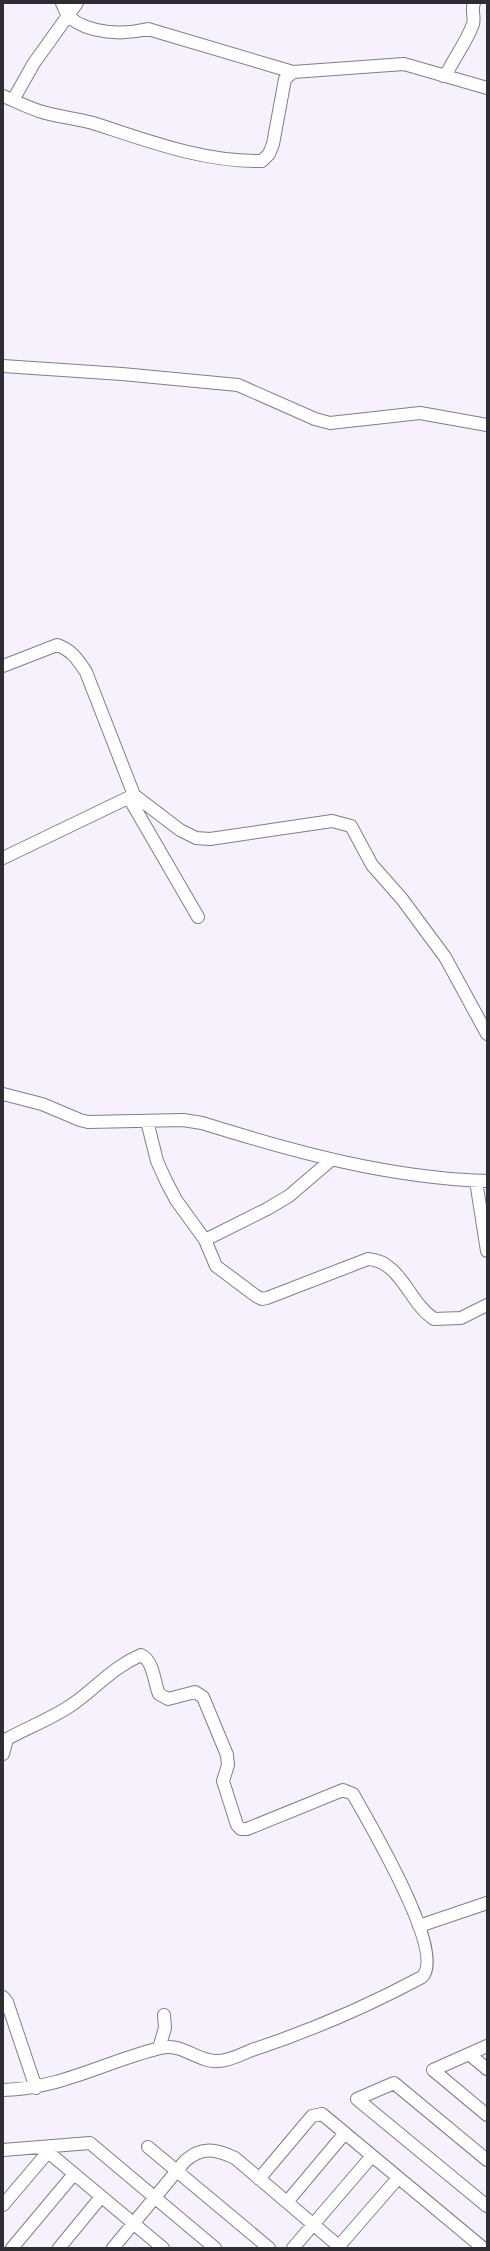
<svg xmlns="http://www.w3.org/2000/svg" width="490" height="2251" font-family="Commissioner,sans-serif">
  <style>
    .lines { fill: none; stroke-linecap: round; stroke-linejoin: round }
    .minor-casing { stroke: #847b8e; stroke-width: 14 }
    .minor { stroke: #fff; stroke-width: 12 }
  </style>
  <rect width="100%" height="100%" fill="#f7f1fd"/>
  <g class="lines">
    <defs>
      <path id="minor" d="M62,3C64,7 66,14 69,17C89,34 123,35 148,29L293,72
        M443,76L448,71C456,55 467,41 473,24C475,17 471,10 474,3
        M3,96C15,101 27,107 39,111C57,117 76,118 93,123C148,141 203,162 262,161L269,154L273,144L285,79L293,72L404,64L487,88
        M13,100L34,63L77,3
        M3,366L122,374L238,385L315,419L330,423L420,413L487,425
        M3,666L57,645C72,650 78,660 86,672L134,795L180,830L196,838L210,839L332,821L351,826L372,865L402,899L445,957L487,1034
        M129,798L198,917
        M3,858L134,795
        M3,1094L42,1104L80,1120L88,1122L183,1120L202,1123C295,1152 389,1178 487,1181
        M147,1121L157,1161L166,1181L176,1200L205,1240L216,1266L256,1296L262,1299L267,1298L368,1259C401,1261 409,1303 434,1319L461,1318L487,1305
        M476,1181L487,1251
        M205,1240L267,1209L289,1196L331,1160
        M3,1754L7,1739C29,1727 53,1718 73,1704C97,1687 113,1667 141,1655C154,1661 154,1683 159,1694L168,1699L195,1692L203,1697L227,1755L228,1765L223,1781L237,1825L241,1829H247L343,1790L353,1794C368,1821 447,1953 422,1977C368,2006 310,2031 252,2050C242,2054 229,2061 218,2061C199,2063 182,2042 160,2048C104,2062 63,2088 3,2090
        M419,1926L487,1903
        M3,1997L7,2002L36,2088
        M487,2046L433,2070L487,2115
        M159,2048L165,2028L164,2015
        M469,2054L487,2069
        M148,2147L269,2248
        M3,2150L90,2143L215,2248
        M487,2160L394,2083L357,2099L487,2206
        M259,2179L312,2116L322,2114L483,2248
        M287,2202L345,2133
        M3,2205L48,2152L163,2248
        M339,2246L398,2178
        M12,2248L74,2174
        M59,2248L101,2197
        M113,2248L185,2161C202,2146 216,2149 235,2158L341,2248
        M293,2248L372,2156"/>
    </defs>
    <!-- minor casing -->
    <use href="#minor" class="minor-casing"/>
    <!-- minor -->
    <use href="#minor" class="minor"/>
  </g>
  <!-- border -->
  <rect width="490" height="2251" fill="none" stroke="#302c34" stroke-width="8"/>
</svg>
